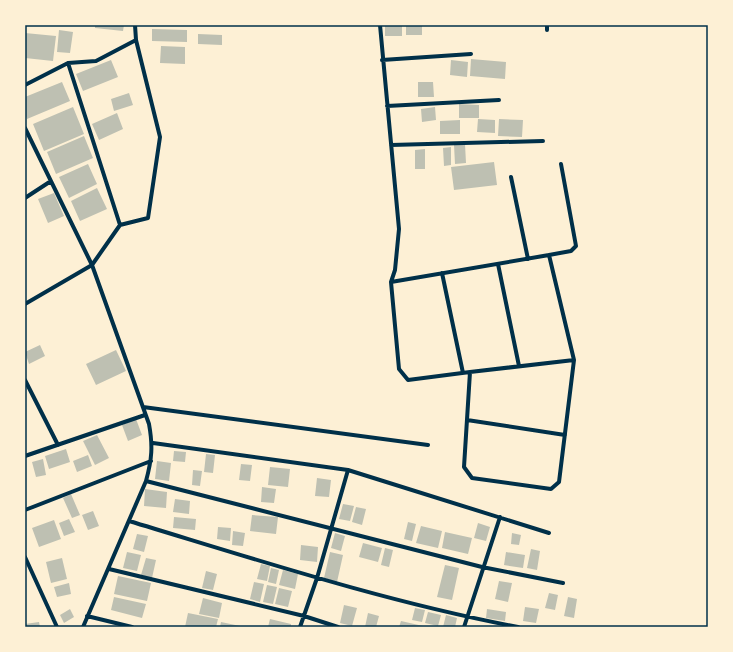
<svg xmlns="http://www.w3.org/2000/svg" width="733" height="652" font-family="Commissioner,sans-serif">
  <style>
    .building { fill: #bec0b2 }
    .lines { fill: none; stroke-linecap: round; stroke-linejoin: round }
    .minor { stroke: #003049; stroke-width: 4 }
    .neatline { fill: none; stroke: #003049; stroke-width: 1.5 }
  </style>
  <rect width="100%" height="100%" fill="#fdf0d5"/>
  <!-- building -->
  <path class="building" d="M95,25H124L123,31L95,28Z
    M385,25H402V36H385Z
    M406,25H422V35H406Z
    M152,29L187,30V42L152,41Z
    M59,30L73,32L70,53L57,52Z
    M25,33L56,36L53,61L25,58Z
    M198,34L222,35V45L198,44Z
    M161,46L185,47V64L160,63Z
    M471,59L506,62L505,79L470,76Z
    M111,60L118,77L83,91L76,74Z
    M451,60L468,62L467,77L450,75Z
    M62,82L70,101L27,119L25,113V97Z
    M418,82H433L434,97H418Z
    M129,93L133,105L114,111L111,99Z
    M459,104L479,105V118H459Z
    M73,107L84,134L44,151L33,124Z
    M435,107L436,120L422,122L421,109Z
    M117,113L123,129L99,140L92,124Z
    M478,119L495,120V133L477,132Z
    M499,119L523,120L522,137L498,136Z
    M460,120V134H440V121Z
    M84,136L93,158L56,174L47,152Z
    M465,144L466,163L455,164L454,145Z
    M451,147V165L444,166L443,148Z
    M425,149V169H415V150Z
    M494,162L497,185L454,190L451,167Z
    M88,164L97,184L69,198L59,177Z
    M97,188L107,209L80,221L71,201Z
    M54,193L64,216L48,223L38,199Z
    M40,345L45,356L29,364L25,352Z
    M116,350L126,371L96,385L86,364Z
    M136,419L142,435L128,441L122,425Z
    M97,435L109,458L95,465L83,441Z
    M66,449L70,462L49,469L45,456Z
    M174,451L186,452L185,462L173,461Z
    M206,454L215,455L213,473L204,472Z
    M88,455L92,466L77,472L73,461Z
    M43,459L46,475L36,477L32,462Z
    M157,461L171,463L169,481L155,479Z
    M241,464L252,465L250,481L239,480Z
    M270,467L290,469L288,487L268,485Z
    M193,470L202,471L200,486L192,485Z
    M317,478L331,480L329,497L315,496Z
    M262,487L276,489L274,503L261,502Z
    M145,489L167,492L166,508L144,506Z
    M71,494L80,515L72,518L63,498Z
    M175,499L190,501L189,514L173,512Z
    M343,504L354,506L350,521L339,519Z
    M356,507L366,509L362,525L352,522Z
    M93,511L99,526L88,530L82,515Z
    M252,515L278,517L276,534L250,531Z
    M174,517L196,519L195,530L173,528Z
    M69,519L75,532L64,536L59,523Z
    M54,520L61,539L39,547L32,528Z
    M408,522L416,524L412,541L404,539Z
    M478,523L490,527L486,541L474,538Z
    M421,526L442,531L438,548L416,543Z
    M218,527L231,528L230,541L217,539Z
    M233,531L245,533L243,546L232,545Z
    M445,532L472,538L468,554L442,548Z
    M335,533L345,536L341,551L331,548Z
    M512,533L521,535L519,545L511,544Z
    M137,534L148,536L144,552L133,549Z
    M363,543L382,548L378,562L359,557Z
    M301,545L318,547L317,562L300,560Z
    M385,548L393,550L389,567L381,565Z
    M531,549L540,551L537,570L527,568Z
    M127,552L141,555L137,571L123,568Z
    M330,552L343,555L337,582L324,578Z
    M506,552L525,555L523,568L504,565Z
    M62,558L67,579L51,583L46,562Z
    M146,558L156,560L152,578L141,575Z
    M261,564L270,566L267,581L257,579Z
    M445,565L459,568L452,600L437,597Z
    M271,568L279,570L276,584L268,582Z
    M283,570L298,574L295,589L279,585Z
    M206,571L217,574L213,590L202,588Z
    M118,576L151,583L147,601L114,594Z
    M499,581L512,583L508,602L495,599Z
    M254,582L264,584L260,602L250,599Z
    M69,583L71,594L57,597L54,587Z
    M267,585L277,587L273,604L263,602Z
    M279,588L292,591L288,607L275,604Z
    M549,593L558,595L555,610L545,608Z
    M114,597L146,604L142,618L111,610Z
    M568,597L577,599L574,618L564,616Z
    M203,598L222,603L219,618L199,614Z
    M344,605L357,608L352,626L340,623Z
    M525,607L539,609L536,623L523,621Z
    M415,608L425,610L422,622L412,620Z
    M70,609L74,617L64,623L60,615Z
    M487,609L506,612L505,621L486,618Z
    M428,612L441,615L438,626L425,623Z
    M188,613L218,619L216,627H185Z
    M368,613L379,616L376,627H365Z
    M446,615L457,618L455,627H443Z
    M270,619L291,624V627H268Z
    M401,621L423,626V627H399Z
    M39,622L40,627H25V624Z
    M221,622L240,626V627H220Z"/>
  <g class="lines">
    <!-- minor -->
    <path class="minor" d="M380,25L399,229L395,270L391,282L399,369L408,380L470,372L464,467L472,478L551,489L559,482L574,360L549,255L571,251L576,246L561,164
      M547,30V25
      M382,60L471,54
      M68,63L120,225
      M25,85L68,63L96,61L136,40
      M387,106L499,100
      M25,128L92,265L149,424C153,446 152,459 146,481L83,627
      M391,145L543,141
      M511,177L528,259
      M25,198L51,181
      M498,264L519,366
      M442,273L463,373
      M391,282L549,255
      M25,304L92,265L120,225L148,218L160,137L136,40L135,25
      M470,372L574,360
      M25,380L58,445
      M143,407L428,445
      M467,420L565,435
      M153,443L348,470L549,533
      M25,456L145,415
      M146,481L482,567L563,583
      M25,510L151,461
      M129,521C258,560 386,602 518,627
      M25,557L57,627
      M109,569L304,616L338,627
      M87,616L132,627
      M300,627L317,578L348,470
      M464,627L500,517"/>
  </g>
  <!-- border -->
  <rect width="733" height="652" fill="none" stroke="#fdf0d5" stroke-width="52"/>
  <rect x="26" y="26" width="681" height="600" class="neatline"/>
</svg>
